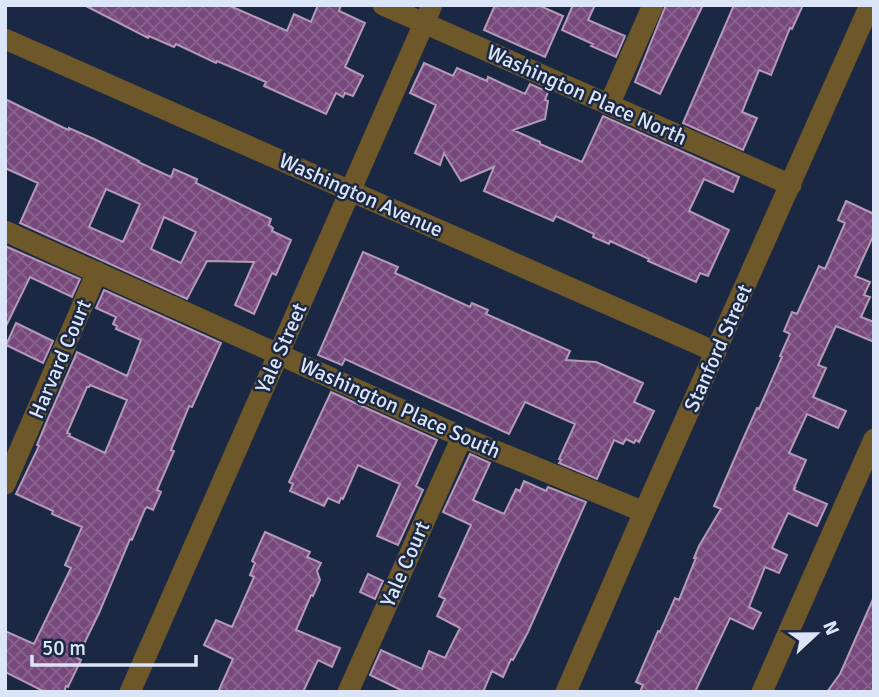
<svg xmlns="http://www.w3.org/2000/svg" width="879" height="697" font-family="Signika,sans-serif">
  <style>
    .building { fill: url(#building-cross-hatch); stroke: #b59ab7; stroke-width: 2; fill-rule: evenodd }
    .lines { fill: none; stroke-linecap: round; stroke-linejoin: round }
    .minor { stroke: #6e5728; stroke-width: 21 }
    .labels { text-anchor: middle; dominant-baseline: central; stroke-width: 5; stroke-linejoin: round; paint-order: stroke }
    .street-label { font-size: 21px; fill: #dce5f7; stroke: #1b2843 }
  </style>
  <defs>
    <pattern id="building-cross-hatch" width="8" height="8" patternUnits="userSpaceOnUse" patternTransform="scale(1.75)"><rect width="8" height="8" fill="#77487c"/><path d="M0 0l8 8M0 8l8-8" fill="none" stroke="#8a628f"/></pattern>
  </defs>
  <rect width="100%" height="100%" fill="#1b2843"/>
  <!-- building -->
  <path class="building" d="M84,5H228L287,31L294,14L311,22L318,5H341L339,11L365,23L345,67L363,76L353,96L345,93L343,97L336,93L326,114L264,86L266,82L217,61L216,63L176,44L174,47L149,36L148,38Z
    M495,5H538L563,16L545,57L484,30Z
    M573,5H595L588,20L625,36L616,57L591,46L593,44L562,30Z
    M666,5H703L660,94L635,82Z
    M734,5H803L792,29L790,28L771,75L759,70L742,112L757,118L743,150L683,123Z
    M424,63L453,76L457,68L487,81L488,77L525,94L530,84L548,92L545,100L548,101L545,119L513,130L540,142V144L582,162L603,116L739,177L733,192L704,179L689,211L729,230L708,276L700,273L696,282L648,261L649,259L610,241L609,244L593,237L594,234L556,216L553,221L484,191L494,167L461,181L444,153L440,165L415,153L436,105L410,93Z
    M5,99L64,128L69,130V128L94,139L139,161L138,162L171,177L174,169L197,179L196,183L271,219L269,225L273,228L272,231L291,240L276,275L272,273L254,314L235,305L254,262L207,261L187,299L20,223L38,183L5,168ZM106,189L140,204L123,242L89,227ZM164,217L196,232L181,263L151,249Z
    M846,201L874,214V234L855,276L870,282L864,295L870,297L861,317L874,322V342L836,326L818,365L826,368L813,397L846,411L838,428L807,414L789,453L806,460L794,488H795L794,490L827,504L817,526L788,513L772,548L787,555L779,573L765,567L749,607L761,613L753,629L730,618L695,692H640L643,685L636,682L658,631L660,632L675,598L679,600L696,558H694L699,546L721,509L714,506L744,437L757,408L759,409L782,357L780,356L790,334L784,331L792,312L797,314L819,266L825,269L845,223L838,220Z
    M5,246L80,279L72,297L30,277L5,328Z
    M363,252L398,267L395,273L470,307L472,303L488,310L486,314L570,351L566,360L596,362L643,383L634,402L654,411L639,442L636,440L634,443L626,439L623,444L614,440L597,479L559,463L561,460L559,459L575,424L525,402L509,434L345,359L342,365L318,355Z
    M104,290L221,343L192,407L189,406L171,450L174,451L157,490L161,492L153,510L147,507L145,509L132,540L130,539L99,613L77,658L81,660L68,687L66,686L64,692H45L5,672V631L34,644L71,568L65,565L82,527L52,514L53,511L16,494L39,446L37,445L47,421L77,352L127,376L141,340L116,329L117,326L113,324L116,317L96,308ZM90,385L127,400L105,453L69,436L70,434L67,433L87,387H89Z
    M16,323L53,341L43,363L6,345Z
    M331,392L437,440L416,486L423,490L398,545L377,536L400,484L358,465L343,499L341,498L339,503L328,498L324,506L290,491L293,484L289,482Z
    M470,454L490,463L473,500L504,514L516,489L520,491L524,481L546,491L548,487L586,502L528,632L513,660L511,659L503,677L492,671L483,692H405L370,675L381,650L422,669L429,651L445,658L460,628L437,616L445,599L439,596L471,525L443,512Z
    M265,532L310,552L307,557L321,563L317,571L320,580L313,596L311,595L296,630L340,648L332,667L318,660L303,692H218L233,659L204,645L216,620L232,627L254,577L250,575L255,563L252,561Z
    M368,574L383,581L375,599L360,592Z
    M874,597V692H827L840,674Z"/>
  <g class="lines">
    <!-- minor -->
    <path class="minor" d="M383,5L791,185
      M5,39L716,352
      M609,105L653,5
      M5,231L462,437L644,512
      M5,484L97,272
      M130,692L432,5
      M348,692L462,437
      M566,692L644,512L870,5
      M762,692L874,439"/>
  </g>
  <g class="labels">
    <!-- street labels -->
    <g class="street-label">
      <text transform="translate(587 95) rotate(24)">Washington Place North</text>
      <text transform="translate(361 195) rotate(24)">Washington Avenue</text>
      <text transform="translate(281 348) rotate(-66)">Yale Street</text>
      <text transform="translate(718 348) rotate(-66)">Stanford Street</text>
      <text transform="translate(60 359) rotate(-67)">Harvard Court</text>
      <text transform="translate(400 408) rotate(24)">Washington Place South</text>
      <text transform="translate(405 564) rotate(-66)">Yale Court</text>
    </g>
  </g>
  <!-- border -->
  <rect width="879" height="697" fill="none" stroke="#dce5f7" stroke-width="14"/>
  <!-- north arrow -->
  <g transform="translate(816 634) rotate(68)" stroke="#1b2843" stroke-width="5" paint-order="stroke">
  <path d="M0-5L12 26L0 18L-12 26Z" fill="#dce5f7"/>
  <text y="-10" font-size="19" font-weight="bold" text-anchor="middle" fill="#dce5f7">N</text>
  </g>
  <!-- scale -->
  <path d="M32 655v10h164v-10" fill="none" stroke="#dce5f7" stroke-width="3.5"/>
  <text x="42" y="655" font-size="21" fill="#dce5f7" stroke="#1b2843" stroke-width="5" paint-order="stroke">50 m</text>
</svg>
